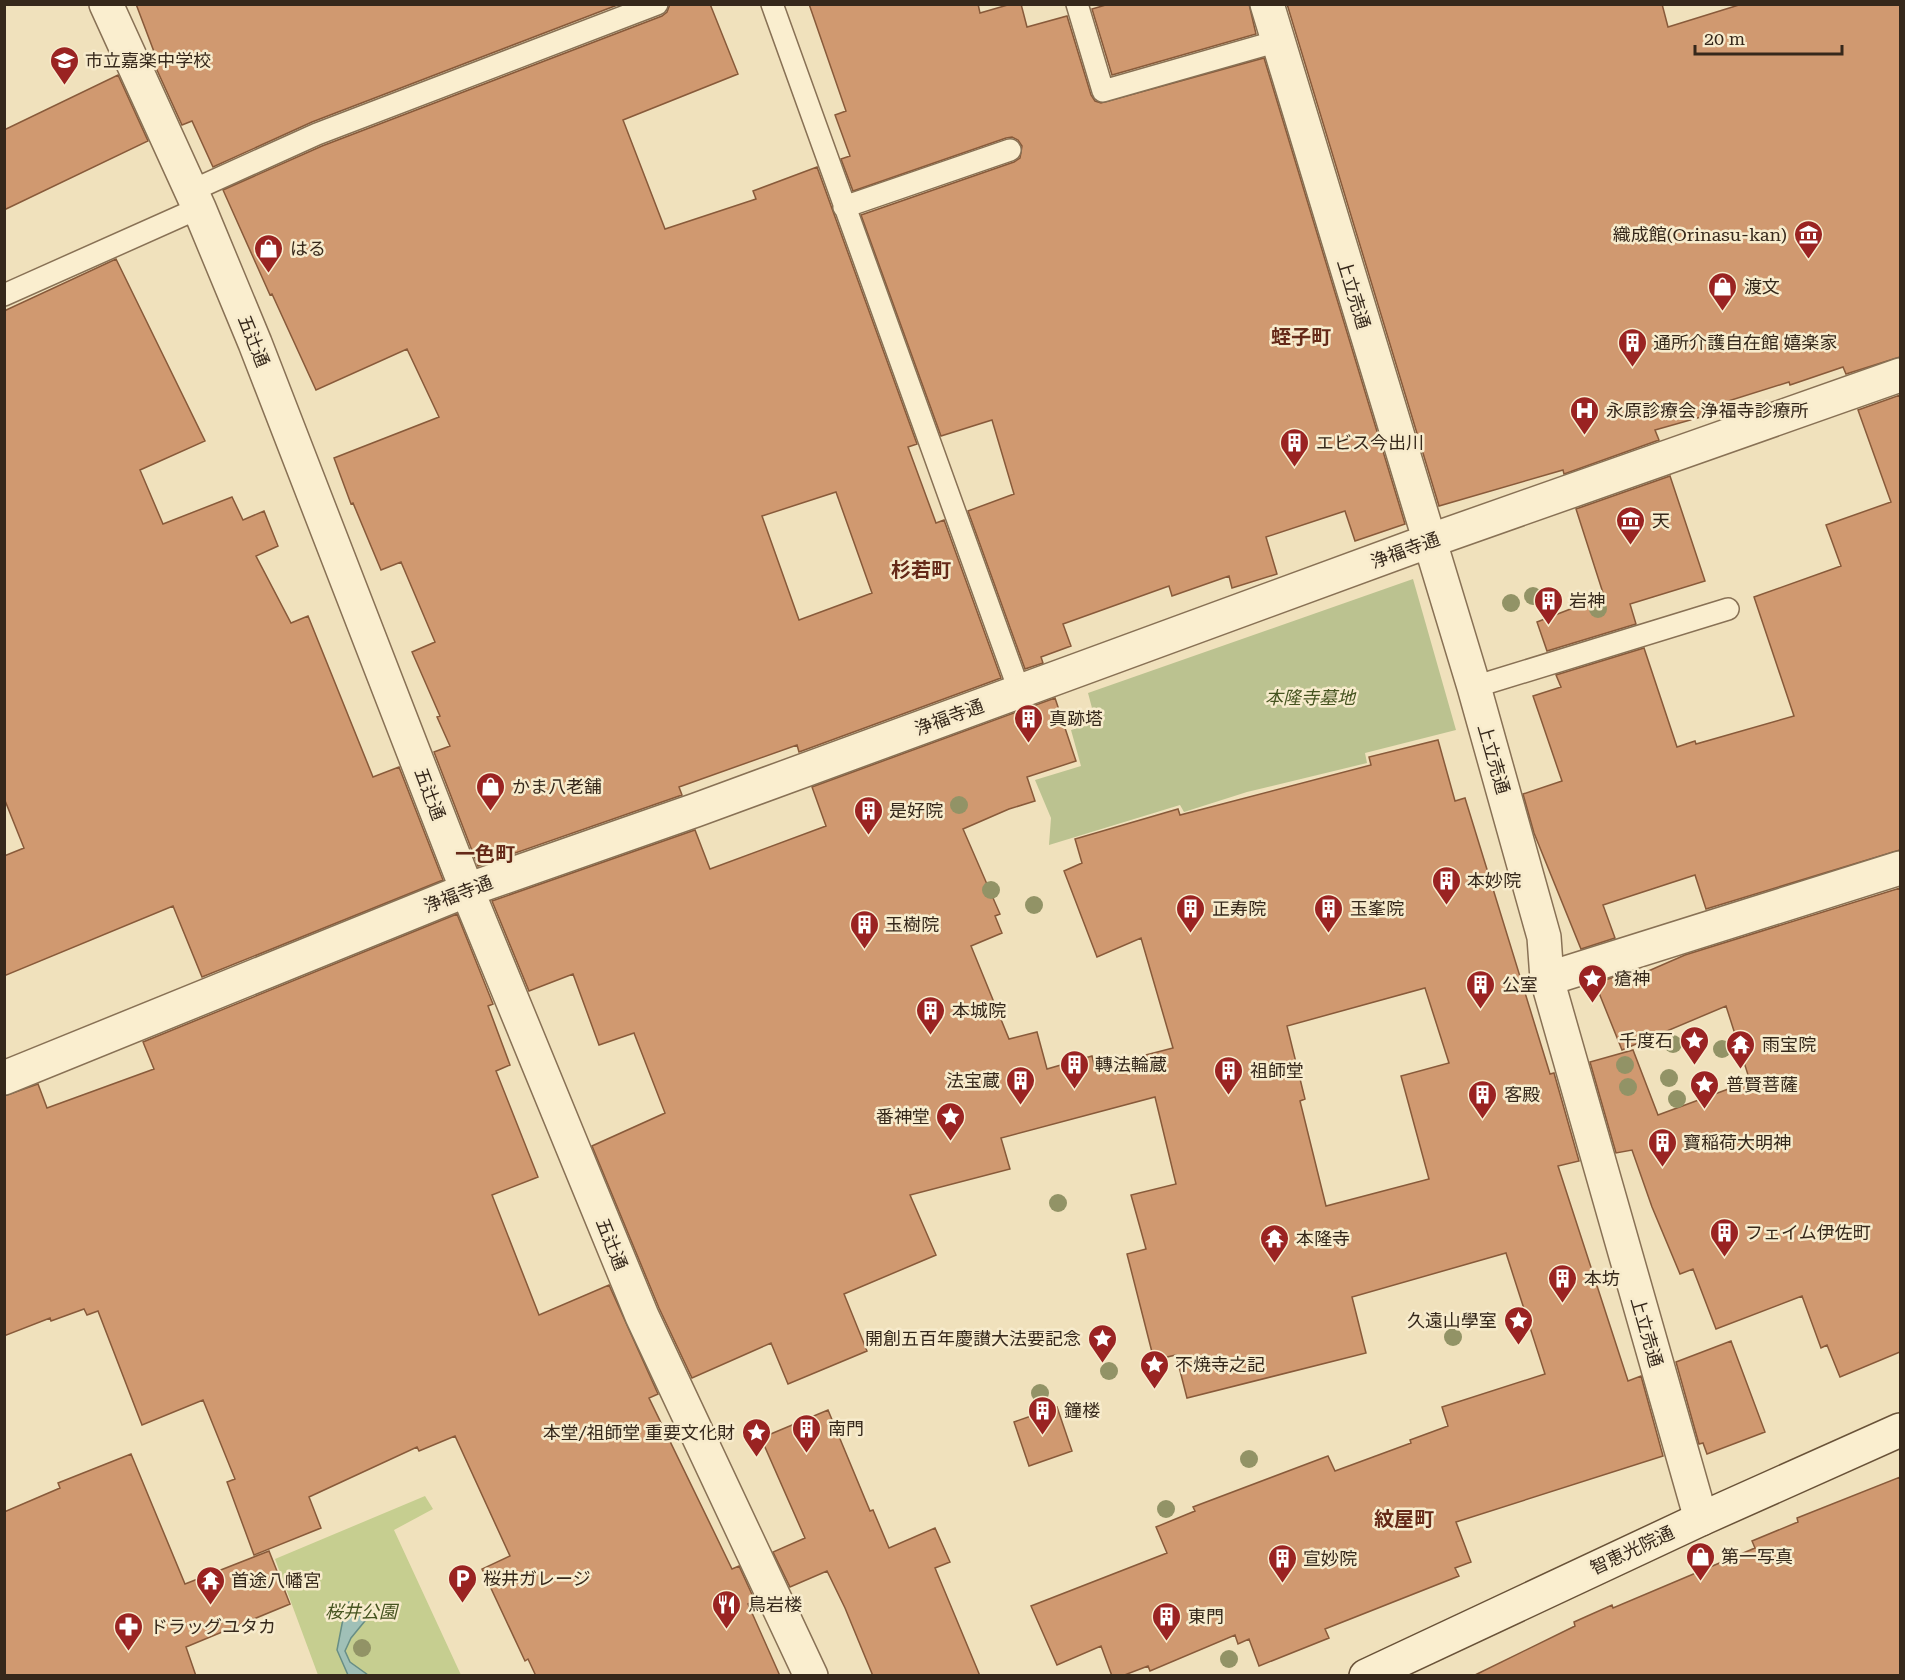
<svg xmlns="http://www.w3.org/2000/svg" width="1905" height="1680" font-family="'Roboto Serif','Noto Sans JP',serif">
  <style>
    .green { fill: #c6ce90 }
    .cemetery { fill: #bbc290 }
    .water { fill: #a0c0b7; stroke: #688e85; stroke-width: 1.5 }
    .building { fill: #d09970; stroke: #885a3a; stroke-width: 1.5; fill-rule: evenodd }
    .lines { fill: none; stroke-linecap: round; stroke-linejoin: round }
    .lane-casing { stroke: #887155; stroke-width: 24 }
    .street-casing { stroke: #887155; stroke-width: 36 }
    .secondary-casing { stroke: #695238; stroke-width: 36 }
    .lane { stroke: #faeecf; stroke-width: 21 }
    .street { stroke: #faeecf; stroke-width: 33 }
    .secondary { stroke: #faeecf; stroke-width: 33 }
    .tree { fill: #929366 }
    .labels { text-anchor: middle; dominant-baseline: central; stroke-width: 5; stroke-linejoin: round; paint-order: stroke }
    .poi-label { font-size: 18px; fill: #36281b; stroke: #f7ebcc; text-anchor: start }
    .street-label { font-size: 18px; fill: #36281b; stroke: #f7ebcc }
    .park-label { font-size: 18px; font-style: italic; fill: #465420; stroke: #f7ebcc }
    .neighbourhood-label { font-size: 20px; font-weight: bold; fill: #652918; stroke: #f7ebcc }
  </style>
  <rect width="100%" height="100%" fill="#f0e1bc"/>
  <!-- green -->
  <path class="green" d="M425,1496L433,1509L394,1530L461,1675H318L275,1559Z"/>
  <!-- cemetery -->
  <path class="cemetery" d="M1413,579L1456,730L1365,753L1367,763L1247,792L1184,812L1180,805L1049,845L1051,818L1035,780L1081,766L1071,730L1096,723L1088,693Z"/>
  <!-- water -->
  <path class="water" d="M349,1602L367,1609L369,1616L351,1638L345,1651L350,1662L368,1675H348L337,1650L343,1619L340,1610V1606Z"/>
  <!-- building -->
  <path class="building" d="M136,4H620L312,122L213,167L192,121L182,125L152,59L156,57Z
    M670,4H710L738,74L623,120L665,229L756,199L753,191L817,167L917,444L908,447L936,523L944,520L1001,678L799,752L797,745L679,787L682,795L478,866L434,752L450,746L437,717L440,716L412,652L435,642L401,562L381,570L353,503L351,504L334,458L439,417L407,349L316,390L272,294L270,295L223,190L322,146L662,16L667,12ZM836,492L872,593L799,620L762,516Z
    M809,4H978L980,13L1011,4H1021L1027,27L1067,16L1091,95L1095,101L1101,103L1264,58L1405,524L1355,541L1345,511L1266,537L1277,574L1232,588L1229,576L1172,596L1169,586L1063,624L1071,646L1041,657L1043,663L1025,669L968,511L1014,494L992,420L941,436L861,215L1014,162L1020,158L1022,146L1018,140L1012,137L1006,138L853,191L841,159L850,156L835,115L846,111Z
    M1109,4H1249L1256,34L1112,75L1092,9Z
    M1287,4H1662L1668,27L1742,4H1900V357L1846,374L1843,367L1790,385L1789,382L1706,408L1708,415L1655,430L1659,440L1564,474L1563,470L1439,506Z
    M118,75L148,141L4,210V130Z
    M116,259L205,441L140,470L163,524L232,497L243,520L264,511L278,546L256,556L291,623L308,616L373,777L399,767L443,880L202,977L173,906L4,976V856L24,848L4,798V311Z
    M1900,395V850L1706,909L1695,875L1603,905L1615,938L1581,949L1534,833L1523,794L1562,781L1533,696L1561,687L1556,675L1644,648L1677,747L1695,741L1696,744L1794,716L1754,597L1841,566L1826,525L1891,502L1858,410Z
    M1670,476L1705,581L1630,604L1636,624L1547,651L1537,622L1604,596L1576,509Z
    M1055,698L1076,761L1027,777L1035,801L1009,809L963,829L1000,914L995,916L1002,933L971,946L1009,1039L1037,1032L1047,1069L1092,1056L1095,1068L1173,1048L1141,938L1097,957L1064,871L1082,863L1075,839L1178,809L1180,815L1371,765L1369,757L1438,740L1455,801L1465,798L1550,1074L1554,1073L1579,1161L1558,1166L1628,1381L1641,1376L1663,1456L1456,1522L1471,1562L1455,1568L1459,1576L1325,1629L1329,1638L1259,1666L1249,1639L1238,1644L1235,1635L1150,1671L1148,1666L1122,1676H1112L1101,1646L1057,1665L1031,1606L1167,1553L1156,1527L1195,1511L1193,1507L1328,1456L1335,1471L1411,1443L1410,1440L1448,1426L1442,1407L1545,1374L1506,1253L1352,1297L1366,1353L1187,1398L1176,1355L1154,1360L1127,1254L1146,1249L1131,1195L1176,1184L1155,1097L1001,1138L1010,1169L910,1195L936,1255L844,1294L867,1351L788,1384L771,1343L692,1378L659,1308L592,1146L665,1113L634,1033L599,1045L573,974L529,991L492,901L695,830L710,869L826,826L812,787ZM1425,988L1449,1063L1401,1076L1429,1179L1326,1206L1300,1101L1305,1099L1287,1026Z
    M1900,888V1352L1840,1377L1827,1345L1821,1348L1802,1296L1716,1329L1693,1269L1680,1274L1652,1207L1632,1150L1616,1153L1590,1062L1633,1050L1658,1115L1750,1081L1726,1006L1622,1050L1595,983L1628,973L1630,979L1685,955Z
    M457,914L493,1004L488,1006L510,1065L496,1071L538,1177L492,1195L539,1315L609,1285L658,1394L649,1398L732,1569L739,1566L755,1601L748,1604L780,1676H536L528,1659L525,1661L482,1569L510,1556L455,1436L419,1451L417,1447L309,1497L321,1528L254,1555L227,1482L235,1479L203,1400L142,1425L98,1311L87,1315L84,1309L51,1321L50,1318L4,1336V1096L38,1084L47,1108L154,1069L143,1042Z
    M1731,1341L1765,1432L1707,1454L1703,1443L1699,1444L1676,1362Z
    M1057,1407L1072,1451L1029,1466L1014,1422Z
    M828,1410L870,1511L873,1510L889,1548L935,1528L950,1562L935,1568L980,1676H873L845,1608L827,1571L790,1587L773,1552L805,1538L761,1438Z
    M131,1454L185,1584L269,1551L290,1604L186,1647L196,1676H4V1512L60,1488L58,1483Z
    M1900,1477V1676H1473L1575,1626L1574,1622L1612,1605L1613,1608L1755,1548L1752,1541L1798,1522L1797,1518Z"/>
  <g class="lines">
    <defs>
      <path id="lane" d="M772,4L1019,690
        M1077,4L1103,91L1278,41
        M191,191L317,134L657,4
        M844,207L1010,150
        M4,295L199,208
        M1474,687L1728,609"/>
      <path id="street" d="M106,4L199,208L255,343L467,890L642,1316L811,1676
        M1267,4L1474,687L1544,937L1547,979L1701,1519
        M1547,979L1900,868
        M4,1078L467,890L696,810L1429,541L1900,375"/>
      <path id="secondary" d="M1366,1676L1701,1519L1900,1430"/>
    </defs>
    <!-- lane casing -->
    <use href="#lane" class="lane-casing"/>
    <!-- street casing -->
    <use href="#street" class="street-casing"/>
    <!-- secondary casing -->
    <use href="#secondary" class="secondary-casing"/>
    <!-- lane -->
    <use href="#lane" class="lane"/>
    <!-- street -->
    <use href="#street" class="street"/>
    <!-- secondary -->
    <use href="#secondary" class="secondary"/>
  </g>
  <!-- trees -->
  <g class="tree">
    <circle cx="1533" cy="596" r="9"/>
    <circle cx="1511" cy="603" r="9"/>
    <circle cx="1598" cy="609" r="9"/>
    <circle cx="959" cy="805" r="9"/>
    <circle cx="991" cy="890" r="9"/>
    <circle cx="1034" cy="905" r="9"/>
    <circle cx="1673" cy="1044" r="9"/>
    <circle cx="1722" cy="1049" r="9"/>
    <circle cx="1625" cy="1065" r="9"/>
    <circle cx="1669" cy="1078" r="9"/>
    <circle cx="1628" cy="1087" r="9"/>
    <circle cx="1677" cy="1099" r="9"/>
    <circle cx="1058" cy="1203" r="9"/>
    <circle cx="1453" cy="1337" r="9"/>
    <circle cx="1109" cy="1371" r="9"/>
    <circle cx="1040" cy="1393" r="9"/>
    <circle cx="1249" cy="1459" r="9"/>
    <circle cx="1166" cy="1509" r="9"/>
    <circle cx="362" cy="1648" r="9"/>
    <circle cx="1229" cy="1659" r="9"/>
  </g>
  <!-- icons -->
  <defs>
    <symbol id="school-pin" viewBox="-11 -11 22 30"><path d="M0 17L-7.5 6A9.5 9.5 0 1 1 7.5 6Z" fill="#9a2322" stroke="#f7ebcc"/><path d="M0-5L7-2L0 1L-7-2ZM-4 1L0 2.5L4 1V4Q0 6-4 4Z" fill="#fff"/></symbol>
    <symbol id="museum-pin" viewBox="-11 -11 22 30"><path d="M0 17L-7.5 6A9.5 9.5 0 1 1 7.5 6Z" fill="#9a2322" stroke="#f7ebcc"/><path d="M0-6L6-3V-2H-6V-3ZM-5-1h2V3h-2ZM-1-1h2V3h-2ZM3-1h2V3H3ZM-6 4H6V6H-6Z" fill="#fff"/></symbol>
    <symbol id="shop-pin" viewBox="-11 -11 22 30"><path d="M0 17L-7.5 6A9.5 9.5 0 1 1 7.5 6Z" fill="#9a2322" stroke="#f7ebcc"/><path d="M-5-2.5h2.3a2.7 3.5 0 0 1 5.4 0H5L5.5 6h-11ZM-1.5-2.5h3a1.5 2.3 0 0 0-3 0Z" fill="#fff"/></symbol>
    <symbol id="building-pin" viewBox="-11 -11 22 30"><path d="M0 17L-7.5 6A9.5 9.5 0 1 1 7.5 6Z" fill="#9a2322" stroke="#f7ebcc"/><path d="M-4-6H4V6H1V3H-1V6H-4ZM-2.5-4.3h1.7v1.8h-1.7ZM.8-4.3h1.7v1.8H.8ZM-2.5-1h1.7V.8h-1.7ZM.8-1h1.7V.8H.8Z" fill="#fff"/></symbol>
    <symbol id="hospital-pin" viewBox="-11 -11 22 30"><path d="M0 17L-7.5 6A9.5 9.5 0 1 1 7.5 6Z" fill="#9a2322" stroke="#f7ebcc"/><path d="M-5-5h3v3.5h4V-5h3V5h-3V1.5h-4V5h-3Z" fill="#fff"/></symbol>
    <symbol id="sight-pin" viewBox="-11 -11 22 30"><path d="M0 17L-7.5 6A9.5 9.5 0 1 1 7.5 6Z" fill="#9a2322" stroke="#f7ebcc"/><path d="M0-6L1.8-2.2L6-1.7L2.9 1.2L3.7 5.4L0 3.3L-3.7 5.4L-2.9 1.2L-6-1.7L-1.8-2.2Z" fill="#fff"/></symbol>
    <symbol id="temple-pin" viewBox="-11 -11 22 30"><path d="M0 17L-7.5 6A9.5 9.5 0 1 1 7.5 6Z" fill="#9a2322" stroke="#f7ebcc"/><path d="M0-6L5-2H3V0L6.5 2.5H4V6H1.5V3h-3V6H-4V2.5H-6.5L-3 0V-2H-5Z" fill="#fff"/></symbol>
    <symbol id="parking-pin" viewBox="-11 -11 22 30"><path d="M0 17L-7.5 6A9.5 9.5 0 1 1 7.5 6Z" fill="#9a2322" stroke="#f7ebcc"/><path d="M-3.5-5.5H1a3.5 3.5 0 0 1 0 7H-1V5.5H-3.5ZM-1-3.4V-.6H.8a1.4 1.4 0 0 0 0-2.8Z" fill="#fff"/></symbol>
    <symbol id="restaurant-pin" viewBox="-11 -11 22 30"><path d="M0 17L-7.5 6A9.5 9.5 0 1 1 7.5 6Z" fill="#9a2322" stroke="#f7ebcc"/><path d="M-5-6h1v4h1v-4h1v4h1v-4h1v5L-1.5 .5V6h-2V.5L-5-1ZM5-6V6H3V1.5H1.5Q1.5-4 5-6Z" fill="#fff"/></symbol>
    <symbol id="pharmacy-pin" viewBox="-11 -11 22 30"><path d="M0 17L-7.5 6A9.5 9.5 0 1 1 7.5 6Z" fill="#9a2322" stroke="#f7ebcc"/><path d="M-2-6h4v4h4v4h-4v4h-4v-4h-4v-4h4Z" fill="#fff"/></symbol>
  </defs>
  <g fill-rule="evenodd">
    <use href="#school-pin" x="48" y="44" width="33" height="45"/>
    <use href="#museum-pin" x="1792" y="218" width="33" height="45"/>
    <use href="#shop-pin" x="252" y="232" width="33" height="45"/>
    <use href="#shop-pin" x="1706" y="270" width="33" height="45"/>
    <use href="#building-pin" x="1616" y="326" width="33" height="45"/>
    <use href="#hospital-pin" x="1568" y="394" width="33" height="45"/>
    <use href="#building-pin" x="1278" y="426" width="33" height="45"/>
    <use href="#museum-pin" x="1614" y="504" width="33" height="45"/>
    <use href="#building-pin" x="1532" y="584" width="33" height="45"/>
    <use href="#building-pin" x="1012" y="702" width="33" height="45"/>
    <use href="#shop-pin" x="474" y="770" width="33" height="45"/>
    <use href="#building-pin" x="852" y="794" width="33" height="45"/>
    <use href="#building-pin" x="1430" y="864" width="33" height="45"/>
    <use href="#building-pin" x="1174" y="892" width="33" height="45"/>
    <use href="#building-pin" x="1312" y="892" width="33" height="45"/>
    <use href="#building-pin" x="848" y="908" width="33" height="45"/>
    <use href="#sight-pin" x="1576" y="962" width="33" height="45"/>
    <use href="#building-pin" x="1464" y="968" width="33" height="45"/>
    <use href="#building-pin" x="914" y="994" width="33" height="45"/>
    <use href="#sight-pin" x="1678" y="1024" width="33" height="45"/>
    <use href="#temple-pin" x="1724" y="1028" width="33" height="45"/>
    <use href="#building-pin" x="1058" y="1048" width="33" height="45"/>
    <use href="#building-pin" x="1212" y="1054" width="33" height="45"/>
    <use href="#building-pin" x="1004" y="1064" width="33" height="45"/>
    <use href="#sight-pin" x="1688" y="1068" width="33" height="45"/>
    <use href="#building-pin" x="1466" y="1078" width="33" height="45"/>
    <use href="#sight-pin" x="934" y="1100" width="33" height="45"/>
    <use href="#building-pin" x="1646" y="1126" width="33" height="45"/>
    <use href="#building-pin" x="1708" y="1216" width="33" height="45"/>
    <use href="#temple-pin" x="1258" y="1222" width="33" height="45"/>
    <use href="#building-pin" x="1546" y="1262" width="33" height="45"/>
    <use href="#sight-pin" x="1502" y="1304" width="33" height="45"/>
    <use href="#sight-pin" x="1086" y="1322" width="33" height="45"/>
    <use href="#sight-pin" x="1138" y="1348" width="33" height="45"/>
    <use href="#building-pin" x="1026" y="1394" width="33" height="45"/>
    <use href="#building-pin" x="790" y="1412" width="33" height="45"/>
    <use href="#sight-pin" x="740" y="1416" width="33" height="45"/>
    <use href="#shop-pin" x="1684" y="1540" width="33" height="45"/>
    <use href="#building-pin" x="1266" y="1542" width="33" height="45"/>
    <use href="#parking-pin" x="446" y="1562" width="33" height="45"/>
    <use href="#temple-pin" x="194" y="1564" width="33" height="45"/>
    <use href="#restaurant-pin" x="710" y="1588" width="33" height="45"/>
    <use href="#building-pin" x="1150" y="1600" width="33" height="45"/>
    <use href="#pharmacy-pin" x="112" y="1610" width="33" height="45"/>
  </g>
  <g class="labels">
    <!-- poi labels -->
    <g class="poi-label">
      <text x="85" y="60">市立嘉楽中学校</text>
      <text x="1787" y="234" text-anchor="end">織成館(Orinasu-kan)</text>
      <text x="290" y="248">はる</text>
      <text x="1744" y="286">渡文</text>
      <text x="1653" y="342">通所介護自在館 嬉楽家</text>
      <text x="1606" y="410">永原診療会 浄福寺診療所</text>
      <text x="1316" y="442">エビス今出川</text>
      <text x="1652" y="520">天</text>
      <text x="1569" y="600">岩神</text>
      <text x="1049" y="718">真跡塔</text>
      <text x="512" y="786">かま八老舗</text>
      <text x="889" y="810">是好院</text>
      <text x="1467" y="880">本妙院</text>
      <text x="1212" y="908">正寿院</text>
      <text x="1350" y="908">玉峯院</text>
      <text x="885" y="924">玉樹院</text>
      <text x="1614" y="978">瘡神</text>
      <text x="1502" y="984">公室</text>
      <text x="952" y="1010">本城院</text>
      <text x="1673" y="1040" text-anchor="end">千度石</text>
      <text x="1762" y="1044">雨宝院</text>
      <text x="1095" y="1064">轉法輪蔵</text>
      <text x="1250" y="1070">祖師堂</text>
      <text x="1000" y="1080" text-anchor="end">法宝蔵</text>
      <text x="1726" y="1084">普賢菩薩</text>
      <text x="1504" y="1094">客殿</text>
      <text x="930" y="1116" text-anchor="end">番神堂</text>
      <text x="1683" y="1142">寶稲荷大明神</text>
      <text x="1745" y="1232">フェイム伊佐町</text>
      <text x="1296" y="1238">本隆寺</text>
      <text x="1584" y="1278">本坊</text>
      <text x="1497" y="1320" text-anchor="end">久遠山學室</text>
      <text x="1081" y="1338" text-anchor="end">開創五百年慶讃大法要記念</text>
      <text x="1175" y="1364">不焼寺之記</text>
      <text x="1064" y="1410">鐘楼</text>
      <text x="828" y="1428">南門</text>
      <text x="735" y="1432" text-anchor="end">本堂/祖師堂 重要文化財</text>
      <text x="1721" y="1556">第一写真</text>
      <text x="1303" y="1558">宣妙院</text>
      <text x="483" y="1578">桜井ガレージ</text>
      <text x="231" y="1580">首途八幡宮</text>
      <text x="748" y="1604">鳥岩楼</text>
      <text x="1188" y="1616">東門</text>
      <text x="150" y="1626">ドラッグユタカ</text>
    </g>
    <!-- street labels -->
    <g class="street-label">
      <text transform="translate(1354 294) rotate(73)">上立売通</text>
      <text transform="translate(254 341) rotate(68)">五辻通</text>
      <text transform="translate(1405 550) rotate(-20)">浄福寺通</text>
      <text transform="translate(949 717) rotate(-20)">浄福寺通</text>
      <text transform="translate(1494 759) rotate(74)">上立売通</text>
      <text transform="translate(430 794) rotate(69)">五辻通</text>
      <text transform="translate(458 894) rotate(-21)">浄福寺通</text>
      <text transform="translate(612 1244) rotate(68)">五辻通</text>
      <text transform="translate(1647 1332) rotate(74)">上立売通</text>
      <text transform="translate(1632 1550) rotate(-25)">智恵光院通</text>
    </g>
    <!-- park labels -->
    <g class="park-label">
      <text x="1310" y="697">本隆寺墓地</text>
      <text x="361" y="1611">桜井公園</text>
    </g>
    <!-- neighbourhood labels -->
    <g class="neighbourhood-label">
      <text x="1301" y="337">蛭子町</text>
      <text x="921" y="570">杉若町</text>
      <text x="485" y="854">一色町</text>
      <text x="1404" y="1519">紋屋町</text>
    </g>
  </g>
  <!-- border -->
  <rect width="1905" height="1680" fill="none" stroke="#36281b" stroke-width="12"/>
  <!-- scale -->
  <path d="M1695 45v9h147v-9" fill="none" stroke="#36281b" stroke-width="3"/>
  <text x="1704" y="45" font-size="18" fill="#36281b" stroke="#f7ebcc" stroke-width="4.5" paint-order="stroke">20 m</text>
</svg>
